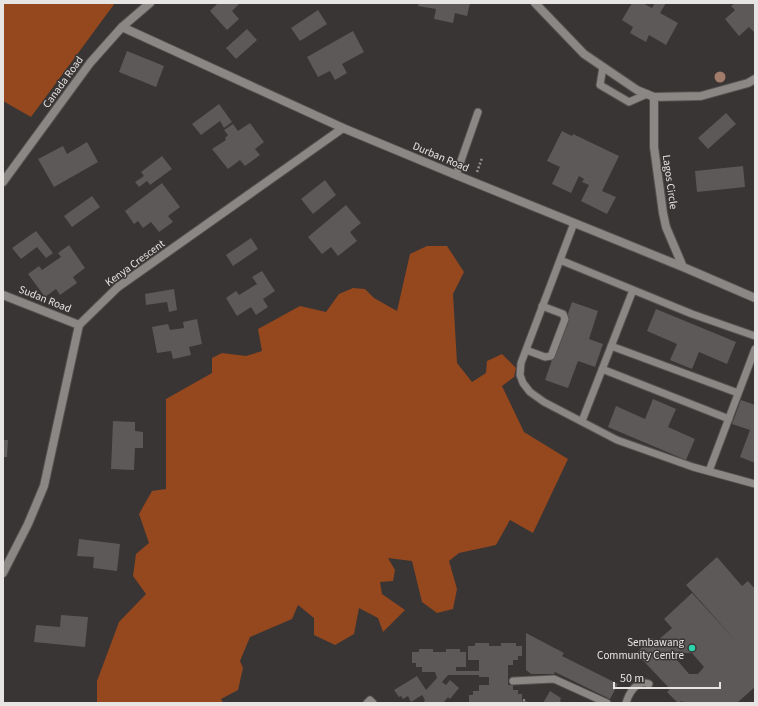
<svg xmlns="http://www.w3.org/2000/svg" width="758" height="706" font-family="'Source Sans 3',sans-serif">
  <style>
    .forest { fill: #95471e }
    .building { fill: #5c5958; fill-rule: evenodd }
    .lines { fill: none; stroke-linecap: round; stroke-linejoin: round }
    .lane-casing { stroke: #535150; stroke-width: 9 }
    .street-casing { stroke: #535150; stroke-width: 10 }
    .path { stroke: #939190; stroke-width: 2.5; stroke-dasharray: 2 2; stroke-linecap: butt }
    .lane { stroke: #8a8785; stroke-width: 7 }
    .street { stroke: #8a8785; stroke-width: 8 }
    .tree { fill: #a27c6a }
    .poi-dot { fill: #2dd4ab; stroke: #383534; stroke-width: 1.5 }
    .labels { text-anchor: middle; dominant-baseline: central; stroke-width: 3; stroke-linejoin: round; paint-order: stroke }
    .street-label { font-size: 11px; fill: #e7e5e4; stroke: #383534 }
    .poi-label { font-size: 11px; fill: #e7e5e4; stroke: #383534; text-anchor: end }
  </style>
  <rect width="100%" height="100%" fill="#383534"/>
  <!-- forest -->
  <path class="forest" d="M3,3H115L31,117L3,101Z
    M427,246H447L464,272L453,294L457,363L472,382L486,373L487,361L502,354L516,368L514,377L502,386L524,432L568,459L533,533L510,520L496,545L459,553L449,561L457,589L453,609L437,613L422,602L412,561L388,558L395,570L393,581L380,582L382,594L405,610L383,632L378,618L359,608L354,634L335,645L314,635V618L298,605L292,619L250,637L240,661L243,668L238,690L221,699L223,703H97V681L119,622L146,594L133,576L136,554L149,543L139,514L152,491L166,489V399L212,373V358L222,353L246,356L262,351L258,329L300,306L326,312L339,294L353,288L365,289L374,298L397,311L410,254Z"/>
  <!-- building -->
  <path class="building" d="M218,3H240L232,11L239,19L227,30L210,11Z
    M419,3H470L467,16L455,13L453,23L434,19L436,9L418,6Z
    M632,3H643L652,8L655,3H666L660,13L678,23L666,45L649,35L646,42L630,33L633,27L622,20Z
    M735,3H755V31L754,32L749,27L739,36L725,19L735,10L731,6Z
    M318,10L327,24L300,41L291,28Z
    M247,29L257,40L236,59L226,48Z
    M353,31L364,52L342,64L347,73L335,80L330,71L318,77L307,57Z
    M127,51L164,66L156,87L119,72Z
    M219,104L232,122L224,128L220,121L201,135L192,124Z
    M726,113L736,124L708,149L698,138Z
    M250,123L264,142L255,149L260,155L245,166L240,160L228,169L212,149L226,140L225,138L228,135L224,130L233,124L238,131Z
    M562,131L572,136L573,134L619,156L602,191L616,197L607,214L581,201L589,185L582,182L584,179L579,176L571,193L552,184L560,167L547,161Z
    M87,142L98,162L54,187L38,159L63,146L67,154Z
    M162,156L172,169L150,185L147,181L139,187L135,182L144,176L141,172Z
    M743,166L745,187L697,192L695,171Z
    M325,180L336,195L313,214L301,199Z
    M162,183L180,207L168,216L173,222L159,232L151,222L143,228L138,221L134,224L125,211Z
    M92,196L100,207L72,227L64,216Z
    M346,205L361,223L350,232L357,241L338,256L331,247L322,254L308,237Z
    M36,231L53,253L46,258L37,247L21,259L12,248Z
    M251,238L258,249L233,266L226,255Z
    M69,245L85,268L73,277L77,283L60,295L56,289L45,297L28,274L39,266L42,270L61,257L58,253Z
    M262,271L275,291L263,299L268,307L256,315L251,307L237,316L226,298L236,291L239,295L257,284L252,277Z
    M174,289L177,310L169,312L167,302L146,305L145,294Z
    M572,302L598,311L589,339L603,344L595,367L578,361L568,388L545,380Z
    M656,309L736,342L727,364L699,352L692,369L670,360L677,344L647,331Z
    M197,319L202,344L189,347L191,355L173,359L171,351L157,353L152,327L168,324L170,330L184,328L183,322Z
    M653,399L676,409L668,427L695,439L686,460L608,427L616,406L645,419Z
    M741,400L755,405V463L740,457L750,430L732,424Z
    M113,421L135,422V431L143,432V448H135L134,470L111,469Z
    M3,440H8L7,457H3Z
    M79,539L120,544L117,571L93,568L94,557L77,556Z
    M717,557L742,586L748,581L755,589V687L737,703H684L682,701L678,703L667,692L670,689L636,653L652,638L656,642L672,628L664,619L692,593L737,642L686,585ZM684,653H692L704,667L698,674H689L677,660Z
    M61,615L88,617L85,647L34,642L36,625L60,627Z
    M526,633L564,653L562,656L618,684L610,699L555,672L554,674H531L526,670Z
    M475,643H489V646H501V643H516V646H522V656H518V660H513V665H508V685H513V690H518V694H522V703H469V695H473V691H479V685H489V677H479V675H448L442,682L446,685L450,680L459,688L450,699L448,697L443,703H423L425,700L422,695L411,702L408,696L403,699L401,696L399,697L394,690L417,676L426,690L437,678L435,672H422V667H416V663H412V652H419V649H433V652H446V649H460V652H466V667H456V671H479V660H468V646H475Z
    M550,691L561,698L560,701L563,703H543Z"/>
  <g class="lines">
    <defs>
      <path id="lane" d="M603,67L600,85L629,102L647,94
        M456,175L478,112
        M574,223L521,363L520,375L523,383L530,392L544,402L617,440L693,467L755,484
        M560,260L692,314L755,336
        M611,346L738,393
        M526,350L545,357L551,356L565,319L563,314L542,306
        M602,369L729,419
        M582,421L633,290
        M709,471L755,349
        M513,681L554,679L607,703
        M367,703L370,700L373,703
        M626,703C629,693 637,679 649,684"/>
      <path id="street" d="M535,3L584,54L637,90L654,97L701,96L748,83L755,79
        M122,27L343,128L456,175L683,267L755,298
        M654,97V147L663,213L666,227L683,267
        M3,182L90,63L122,27L150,3
        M3,295L79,325
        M3,573L28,524L44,486L79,325L118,287L343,128"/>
    </defs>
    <!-- lane casing -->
    <use href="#lane" class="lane-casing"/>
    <!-- street casing -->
    <use href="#street" class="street-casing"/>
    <!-- path -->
    <path class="path" d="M477,172L482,158
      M523,700L526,701V703"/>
    <!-- lane -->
    <use href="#lane" class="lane"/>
    <!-- street -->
    <use href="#street" class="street"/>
  </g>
  <!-- trees -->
  <circle class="tree" cx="720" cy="77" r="5.5"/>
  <!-- markers -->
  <circle class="poi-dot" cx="692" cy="648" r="4"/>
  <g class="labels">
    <!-- street labels -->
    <g class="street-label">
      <text transform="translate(63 82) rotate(-54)">Canada Road</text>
      <text transform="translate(441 157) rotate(23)">Durban Road</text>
      <text transform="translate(670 182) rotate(82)">Lagos Circle</text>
      <text transform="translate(135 263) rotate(-36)">Kenya Crescent</text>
      <text transform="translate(45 299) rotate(22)">Sudan Road</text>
    </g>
    <!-- poi labels -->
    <g class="poi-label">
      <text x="684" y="642">Sembawang<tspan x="684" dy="13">Community Centre</tspan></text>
    </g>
  </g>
  <!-- border -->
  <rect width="758" height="706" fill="none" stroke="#e7e5e4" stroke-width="8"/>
  <!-- scale -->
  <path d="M614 682v6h106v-6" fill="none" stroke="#e7e5e4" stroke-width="2"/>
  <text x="620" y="682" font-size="12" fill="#e7e5e4" stroke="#383534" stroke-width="3" paint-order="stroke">50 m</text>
</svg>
